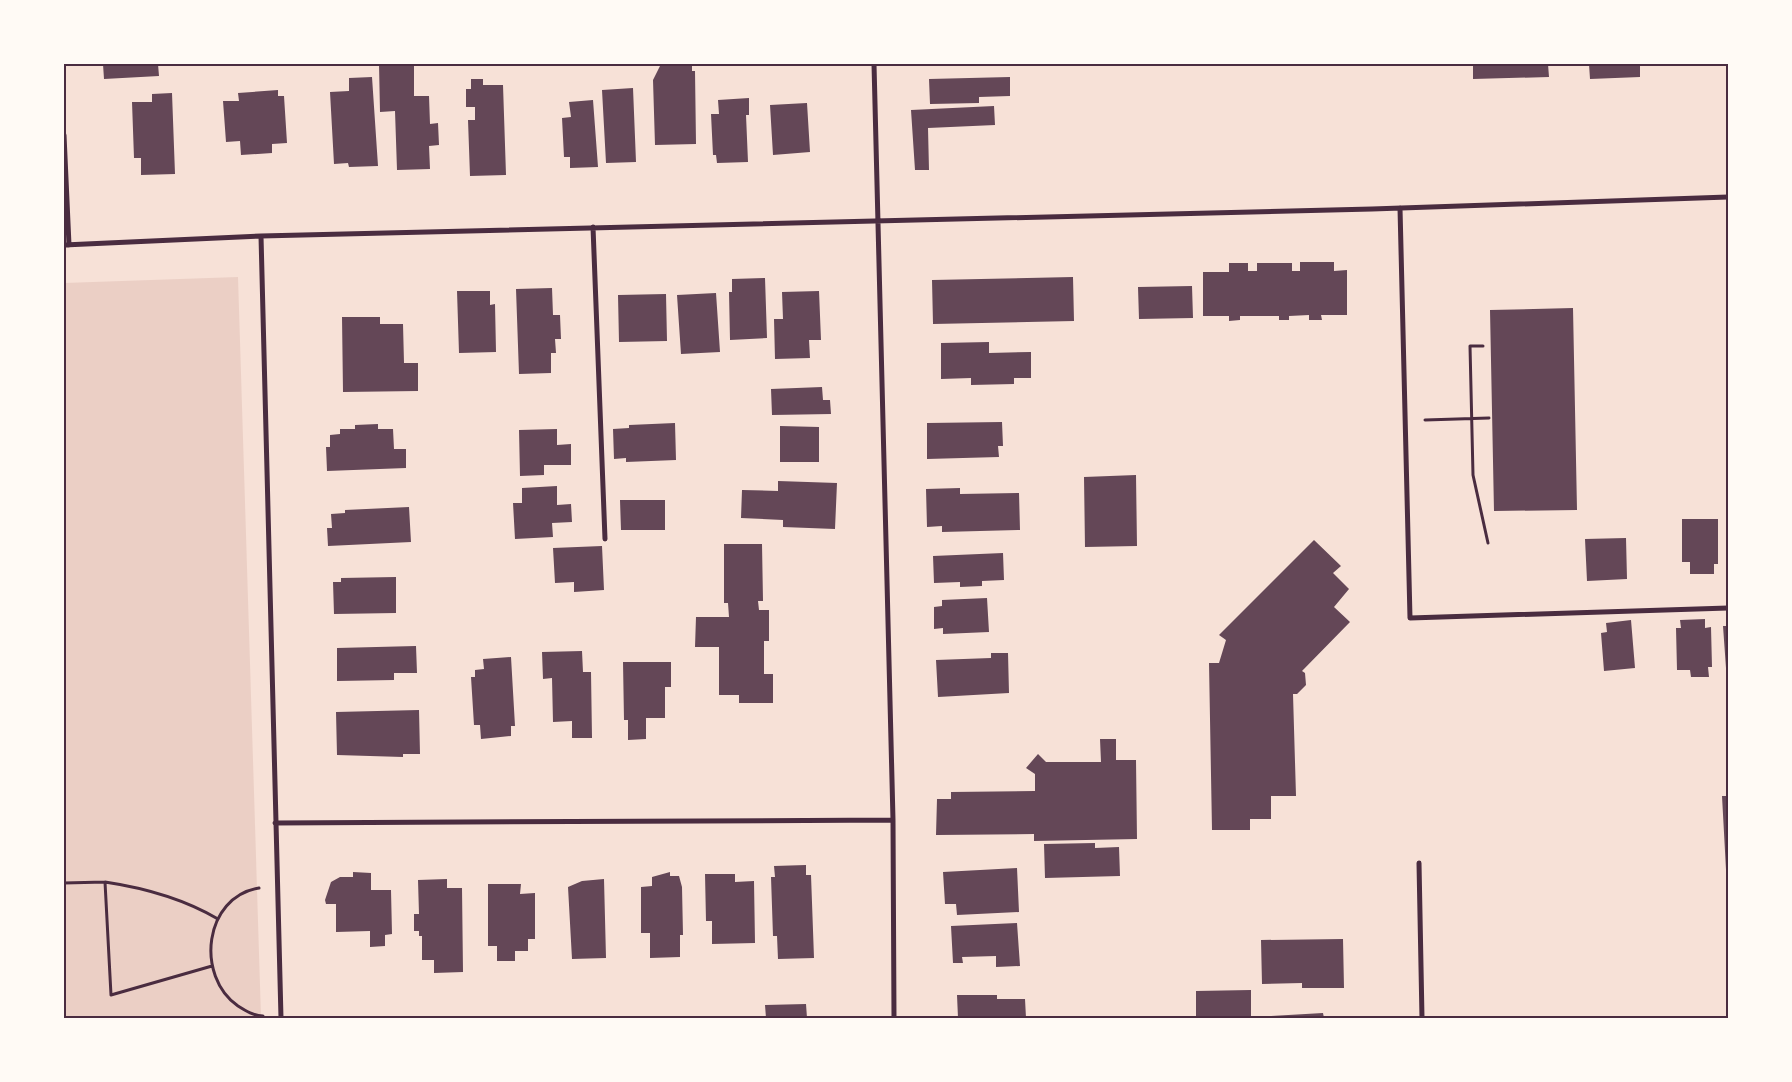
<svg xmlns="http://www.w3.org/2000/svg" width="1792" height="1082" font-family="'IBM Plex Serif',serif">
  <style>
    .green { fill: #ebcfc5 }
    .building { fill: #644757 }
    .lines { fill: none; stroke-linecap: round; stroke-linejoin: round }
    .path { stroke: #4a2c40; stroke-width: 3 }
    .minor { stroke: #4a2c40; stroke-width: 5 }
    .neatline { fill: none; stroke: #4a2c40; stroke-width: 2 }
  </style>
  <rect width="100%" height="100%" fill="#f7e1d7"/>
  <!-- green -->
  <path class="green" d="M238,277L261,1018H64V283Z"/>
  <!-- building -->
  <path class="building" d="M103,64H158L159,76L104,79Z
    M379,64H414V96H429L430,124L438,123L439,145L429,146L430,169L397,170L395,111L380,112Z
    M661,64H692V71H695L696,144L655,145L653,80Z
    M1473,64H1548L1549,77L1473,79Z
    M1589,64H1640V77L1590,79Z
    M372,77L378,166L349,167L348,163L334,164L330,92L349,91V78Z
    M1010,77V96L979,97V103L930,104L929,79Z
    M471,79H483V85H503L506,175L470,176L468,120H475V107H466V89H471Z
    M633,88L636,162L606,163L602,90Z
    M278,90V96H284L287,143L272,144V153L241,155L240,141L226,142L223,101H239L238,93Z
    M172,93L175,174L141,175V158H134L132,102H152V94Z
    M749,98V115H746L748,162L717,163L716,155H713L711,114H719L718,100Z
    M593,100L598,167L570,168V157H564L562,118L571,117L569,102Z
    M807,103L810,152L773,155L770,105Z
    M994,106L995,125L928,128L929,170H915L911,110Z
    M1300,262H1334V271L1347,270V315H1321L1322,320H1309V315L1289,316V320H1279V316H1240V320L1229,321V316H1203V272H1229V263H1248V271H1257V263H1292V271H1300Z
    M1073,277L1074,321L933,324L932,280Z
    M765,278L767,338L730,340L729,292H732V279Z
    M1192,286L1193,318L1139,319L1138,287Z
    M552,288L553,315H560L561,339H555L556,353H551V373L519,374L516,289Z
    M457,291H490V305L495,304L496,352L459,353Z
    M819,291L821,340H809L810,358L775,359L774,319H783L782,292Z
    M716,293L720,352L681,354L677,295Z
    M666,294L667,341L619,342L618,295Z
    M1573,308L1577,510L1494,511L1490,310Z
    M342,317H380V324H403L404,363H418V391L343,392Z
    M989,342V353L1031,352V378H1014V384L971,385V378L941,379V343Z
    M822,387L823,400H830L831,414L772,415L771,389Z
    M1002,422L1003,446H998L999,457L927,459V423Z
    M675,423L676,460L626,462V458L614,459L613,429L629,428V425Z
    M378,424V429H393L394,449H406V468L327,471L326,447H330V435L340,434V429H355V425Z
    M780,426L819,427V462H780Z
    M557,429V445L571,444V465H544V475L520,476L519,430Z
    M1136,475L1137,546L1085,547L1084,477Z
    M778,481L837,483L835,529L783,527V520L741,518L742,490L778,491Z
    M557,486V505L571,504L572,522L552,523L553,537L515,539L513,503H522V488Z
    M960,488V494L1019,493L1020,530L942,532V526L927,527L926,489Z
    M620,500H665V530H621Z
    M409,507L411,542L328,546L327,528H332L331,514L345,513V510Z
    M1682,519H1718V564H1714V574H1690V562H1682Z
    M1626,538L1627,579L1587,581L1585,539Z
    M1314,540L1341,566L1333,573L1349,589L1334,607L1350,622L1302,671L1305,673L1306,685L1297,694H1293L1296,796H1271V819H1250V830H1212L1209,663H1219L1226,640L1219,635Z
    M724,544H762L763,601H758L759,610H769V641H764V674H773V703H739V695H719V647H695L696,617H729L728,603H724Z
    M602,546L604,590L574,592V582L555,583L553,548Z
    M1003,553L1004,580L982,581V586L960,587V582L934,583L933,556Z
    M396,577V613L334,614L333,582H341V578Z
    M987,598L989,632L943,634V628L934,629V607L942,606V600Z
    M1705,619V628L1711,627L1712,667H1708L1709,677H1691L1690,670H1677L1676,628H1681L1680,620Z
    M1631,620L1635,668L1604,671L1601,633L1607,632L1606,623Z
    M1723,626H1728V668H1726Z
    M416,646L417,673H394V680L337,681V648Z
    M582,651L583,672H591L592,738H572V721L553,722L552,678L543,679L542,652Z
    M991,653H1008L1009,693L938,697L936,660L991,658Z
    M511,657L515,726H511V736L481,739L480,725H474L471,677H475V670L484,669L483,659Z
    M623,662H671V687H665V718H646V739L628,740V720H624Z
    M419,710L420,754H403V757L337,755L336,712Z
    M1100,739H1116V760H1136L1137,839L1034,841V834L936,835L937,799H951V792L1035,791V774L1026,768L1038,754L1046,762H1101Z
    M1722,796H1728V888H1727Z
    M1095,843V848L1119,847L1120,876L1045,878L1044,844Z
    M806,865V875H811L814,958L778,959L777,936H773L771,877H775L774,866Z
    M1017,868L1019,912L957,915L956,904H945L943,872Z
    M353,872L371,873V890H391L392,934L385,935V946L370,947V931L336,932V904H326L325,900L331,882L340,877H353Z
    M670,872V876H679L682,887L683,935H680V957L650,958V933H641V887L652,886V877Z
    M705,874H735V882L754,881L755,943L712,944V921H706Z
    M447,879V888H462L463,972L434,973V960H422V936H419V931H414V914H419L418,880Z
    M604,879L606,958L572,959L568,887L582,881Z
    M488,884H521L520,894L535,893V939H528V951H515V961H497V946H488Z
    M1017,923L1020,966L996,967V956L962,957L963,963H953L951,926Z
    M1343,939L1344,988H1302V983L1262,984L1261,940Z
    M1251,990V1018H1196V991Z
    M957,995H997V999H1025L1026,1018H958Z
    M806,1004L807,1018H766L765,1005Z
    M1323,1013L1324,1018H1271V1016Z"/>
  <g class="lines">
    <!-- path -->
    <path class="path" d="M1483,346H1470L1473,475L1488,543
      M1425,420L1489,418
      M64,883L105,882
      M259,888C204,897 195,976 238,1006C246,1011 254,1016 263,1016
      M212,966L111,995L105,882C145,888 184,899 218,919"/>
    <!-- minor -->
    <path class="minor" d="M874,64L893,820L894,1018
      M64,135L69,245
      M1400,208L1410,618L1728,608
      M593,227L605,539
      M261,236L281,1018
      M64,245L261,236L1372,209L1728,197
      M275,823L893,820
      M1419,863L1422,1018"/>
  </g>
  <!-- border -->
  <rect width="1792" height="1082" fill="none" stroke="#fffaf5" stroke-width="130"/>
  <rect x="65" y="65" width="1662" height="952" class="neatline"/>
</svg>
